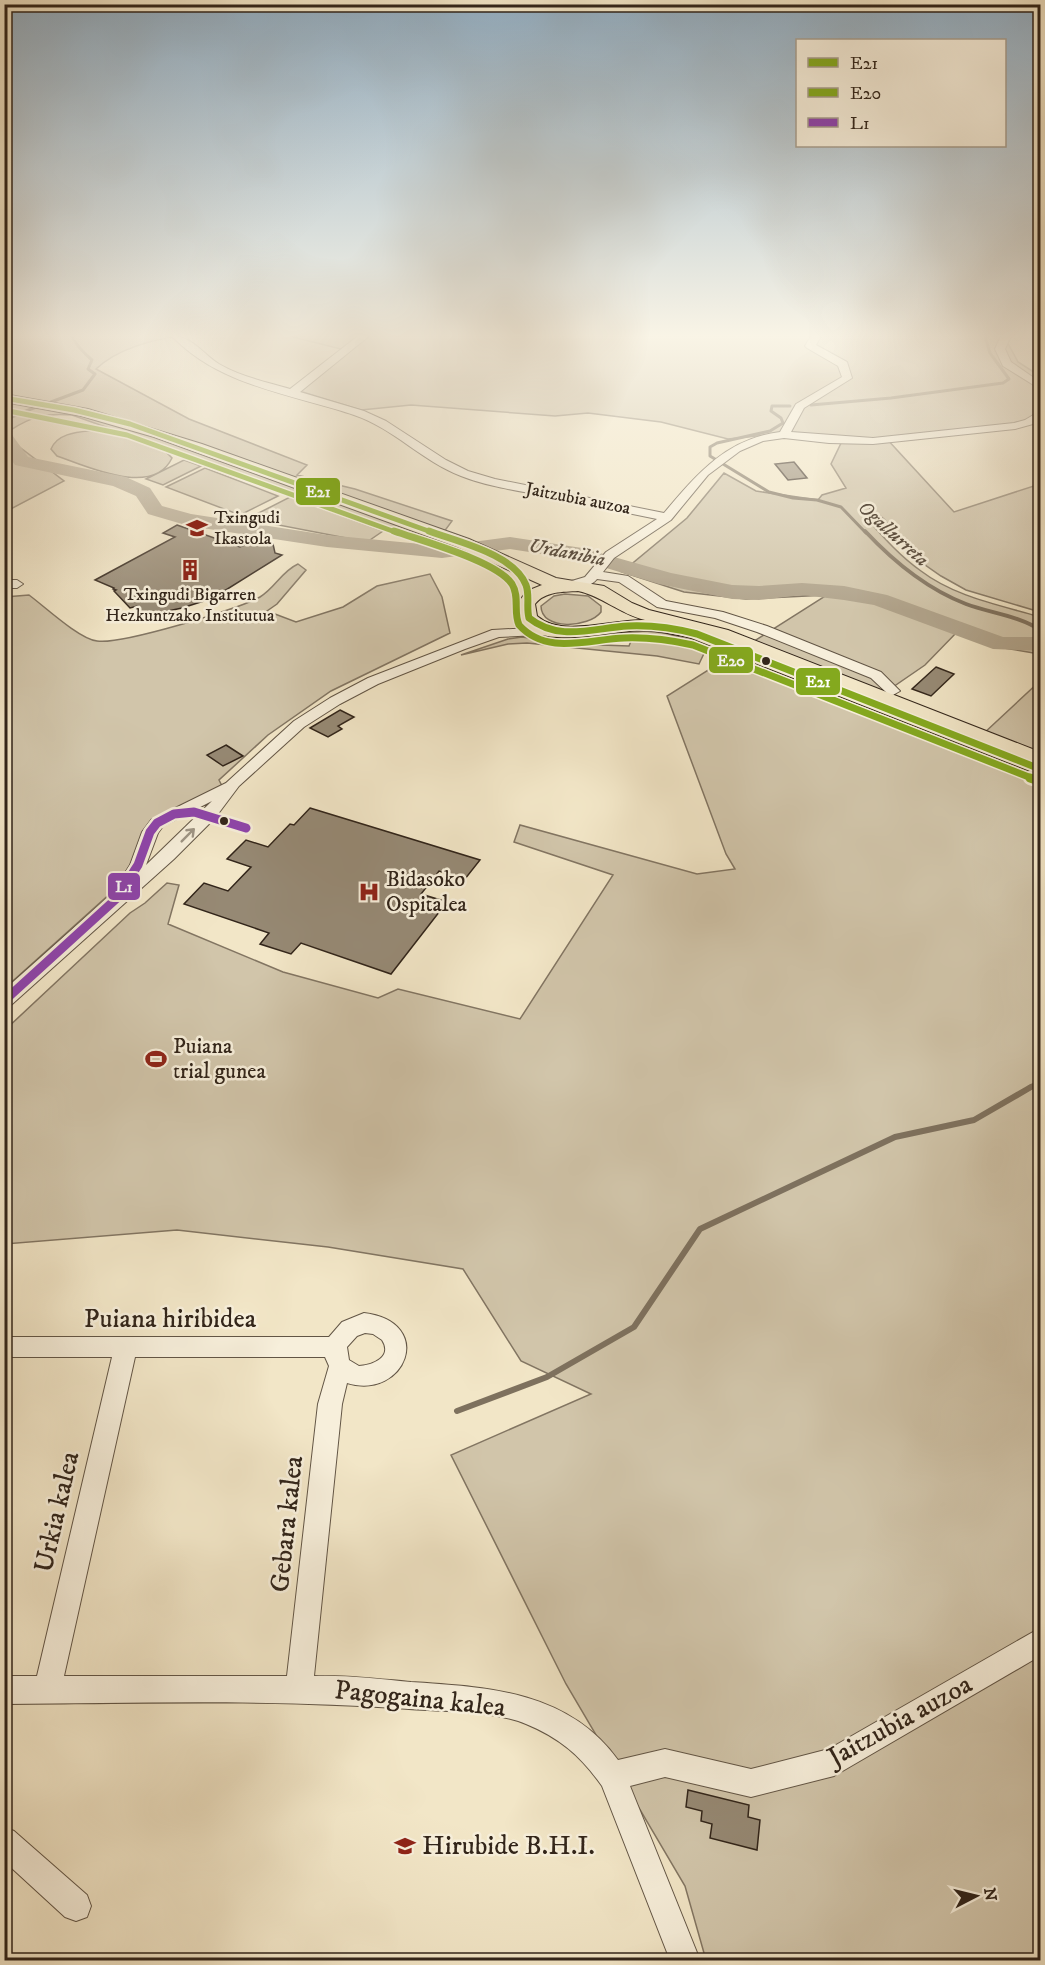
<svg xmlns="http://www.w3.org/2000/svg" width="1045" height="1965" font-family="'IM FELL DW Pica',serif">
  <style>
    .green { fill: #d1c5aa; stroke: #827562; stroke-width: 1.5 }
    .lines { fill: none; stroke-linecap: round; stroke-linejoin: round }
    .stream-far3 { stroke: #7e715e; stroke-width: 3 }
    .stream-far2 { stroke: #7e715e; stroke-width: 4 }
    .stream-far1 { stroke: #7e715e; stroke-width: 5 }
    .stream { stroke: #7e715e; stroke-width: 6 }
    .river { fill: #b1a48c; fill-rule: evenodd }
    .building { fill: #968974; stroke: #32251a; stroke-width: 1.5 }
    .minor-casing { stroke: #625545; stroke-width: 2 }
    .major-casing { stroke: #32251a; stroke-width: 2 }
    .minor { fill: #f7efdb; fill-rule: evenodd }
    .major { fill: #f2e6c7; fill-rule: evenodd }
    .bus-1-far1-casing { stroke: #f7efdb; stroke-width: 8 }
    .bus-1-casing { stroke: #f7efdb; stroke-width: 10 }
    .bus-2-far2-casing { stroke: #f7efdb; stroke-width: 8 }
    .bus-2-far1-casing { stroke: #f7efdb; stroke-width: 10 }
    .bus-2-casing { stroke: #f7efdb; stroke-width: 14 }
    .bus-3-casing { stroke: #f7efdb; stroke-width: 14 }
    .bus-1-far1 { stroke: #84a91e; stroke-width: 5 }
    .bus-1 { stroke: #84a91e; stroke-width: 7 }
    .bus-2-far2 { stroke: #84a91e; stroke-width: 5 }
    .bus-2-far1 { stroke: #84a91e; stroke-width: 7 }
    .bus-2 { stroke: #84a91e; stroke-width: 9 }
    .bus-3 { stroke: #8e44ad; stroke-width: 9 }
    .oneway { stroke: #9e9484 }
    .bus-dot { fill: #32251a; stroke: #f7efdb; stroke-width: 2 }
    .labels { text-anchor: middle; dominant-baseline: central; stroke-width: 5; stroke-linejoin: round; paint-order: stroke }
    .far-street-label { font-size: 18px; fill: #32251a; stroke: #f7efdb }
    .far-poi-label { font-size: 18px; fill: #32251a; stroke: #f7efdb; text-anchor: start }
    .far-water-label { font-size: 20px; font-style: italic; fill: #5e5142; stroke: #f7efdb }
    .poi-label { font-size: 22px; fill: #32251a; stroke: #f7efdb; text-anchor: start }
    .near-street-label { font-size: 27px; fill: #32251a; stroke: #f7efdb }
    .near-poi-label { font-size: 27px; fill: #32251a; stroke: #f7efdb; text-anchor: start }
    .line-badge { stroke: #f7efdb; stroke-width: 2 }
    .badge-label { font-size: 16px; text-anchor: middle; font-weight: bold; fill: #fff }
  </style>
  <rect width="100%" height="100%" fill="#f2e6c7"/>
  <filter id="stains"><feTurbulence type="fractalNoise" baseFrequency=".00333" numOctaves="4"/><feColorMatrix values="0 0 0 0 .2 0 0 0 0 .09 0 0 0 0 .02 0 0 0 .5 -.17"/></filter>
  <radialGradient id="worn" r=".72"><stop offset=".6" stop-color="#630" stop-opacity="0"/><stop offset="1" stop-color="#630" stop-opacity=".3"/></radialGradient>
  <!-- green -->
  <path class="green" d="M4,336H182C153,339 117,349 96,369L189,419L307,465L297,475L355,489L452,521L435,544L72,415C45,413 32,416 9,431L13,442L64,481L5,512Z
    M289,336H1004L1018,362L1040,376V410L1028,420L1004,426L886,438L954,512L1040,484V612L966,590L941,576L908,553L885,520L870,507L868,520C884,538 901,557 921,571C955,597 1000,605 1040,617V654L1004,648L956,633L925,665L861,709L968,748L1040,681V760L1025,774L1040,781V1960H706L685,1886L566,1684L451,1455L591,1394L521,1361L463,1269L328,1247L177,1230L5,1244V1030L130,913L145,903L167,883L179,885L168,924L283,972L378,998L398,989L520,1019L613,875L514,842L520,825L697,874L735,869L726,854L667,696L827,595L746,599L684,592L622,572L687,518L724,473L756,491L818,500L822,495L846,488L831,464L842,441L784,433L728,439L661,422L588,413L555,416L411,405L361,410L296,390L349,351Z
    M96,430L109,431L165,451L172,458C153,498 86,466 57,456L51,449C58,432 80,432 96,430Z
    M184,460L201,466L163,485L146,479Z
    M205,468L278,496L240,515L166,487Z
    M290,497L383,531L367,542L247,519Z
    M298,564L306,570L277,604L267,611L296,622L343,607L377,586L430,574L442,597L450,633L331,691L268,735L219,780L222,786L153,819L130,865L113,891L5,988V597L29,595C44,606 79,639 97,641C120,645 239,609 260,597C275,588 282,571 298,564Z
    M565,594L588,596L601,606V612C589,628 541,631 541,606L554,596Z
    M645,631L665,633L708,645L699,664L657,656L527,643L508,644L461,655L508,639L522,637L572,644L629,646L631,641L580,640L611,634Z"/>
  <g class="lines">
    <!-- stream-far3 -->
    <path class="stream-far3" d="M51,402L83,390L95,374L88,369L92,360C85,354 76,345 72,336
      M811,405L891,398L1003,383L1009,379L990,353L985,336
      M790,406H772L771,411L781,418L783,423L770,431L717,443L710,447V456L769,492L793,498L817,500L841,507L866,533
      M4,420L36,407"/>
    <!-- stream-far2 -->
    <path class="stream-far2" d="M865,531C893,561 927,589 966,604C990,613 1020,616 1040,630"/>
    <!-- stream-far1 -->
    <path class="stream-far1" d="M1029,1088L1040,1082"/>
    <!-- stream -->
    <path class="stream" d="M457,1411L547,1377L634,1327L700,1229L895,1137L974,1120L1031,1087"/>
    <!-- river -->
    <path class="river" d="M4,431L10,432L28,457L126,477L150,488L162,506L191,514L327,535L442,546L510,537L582,548L671,573L732,585L759,586L802,583L844,586L887,595L1003,637H1040V651L993,649L874,605L844,600L802,595L759,600L732,599L659,584L580,560L510,549L442,558L327,547L189,526L148,514L136,496L113,486L15,465L4,450Z"/>
  </g>
  <!-- building -->
  <path class="building" d="M794,462L807,478L788,480L775,464Z
    M177,525L240,547L251,542L268,541L273,544L275,553L282,555L213,598L182,608L154,614L138,616V606L130,608L114,591L116,590L113,589L114,588L95,580L175,537L163,533Z
    M936,667L954,674L931,696L912,689Z
    M340,710L354,717L338,726L342,729L328,737L310,728Z
    M226,745L243,756L223,766L207,755Z
    M310,808L480,860L465,879L439,871L421,894L447,902L391,974L301,943L291,954L260,944L269,933L184,904L204,883L228,891L251,867L227,859L246,840L268,847L290,824L294,825Z
    M688,1790L749,1805L748,1817L760,1820L757,1850L710,1838L712,1824L701,1821L702,1811L686,1807Z"/>
  <g class="lines">
    <defs>
      <path id="minor" d="M172,336C192,336 203,354 219,364C241,377 267,382 290,389L358,336H369L300,392L364,411L386,421L446,460L468,471L495,479L664,513C697,474 726,439 780,432L796,404L842,377L838,366L807,348L805,346L811,336H821L816,345L847,362L852,378L804,408L791,432L873,438L1014,423L1025,420L1040,411V419L1033,424L1015,429L873,444L829,443L784,438L763,441L740,451L708,475L671,520L614,558L603,572L628,576L666,601L723,612L767,626L881,672L900,691L893,695L888,694L871,678L757,632L715,618L657,607L619,582L597,579C592,586 574,591 565,589L564,586L565,583L585,577L606,552L657,519C618,511 579,503 540,495C514,490 486,486 461,476C422,461 393,428 354,415C292,394 219,386 172,336Z
        M1001,336H1011L1005,349L1011,362L1040,382V389L1003,366L995,349Z
        M4,580H17L23,584L17,588H4Z
        M553,627L558,628L560,631L558,634L499,637L465,649L378,684L340,704L304,727L239,786L215,818L174,859L10,1006L4,1007V990L121,886L119,883L130,865L142,832L151,820L226,783L294,721L330,698L368,678L492,630ZM212,801L146,865L158,833L163,826Z
        M364,1313C437,1322 405,1401 347,1383L342,1404L314,1676C346,1675 378,1679 411,1682C488,1687 568,1691 618,1760L665,1749L751,1769L829,1749L1040,1628V1656L834,1776L751,1797L665,1777L630,1786L700,1960H670L602,1786C581,1756 560,1738 526,1724C495,1711 444,1711 409,1709C275,1699 139,1703 4,1704V1676H37L112,1357H4V1337H329L342,1322ZM365,1333L373,1334L382,1340C393,1357 373,1365 359,1366L349,1360L347,1347L357,1336ZM135,1357H325L329,1366L318,1404L287,1676H64Z
        M4,1827L14,1831L87,1895L91,1906L87,1917L76,1921L65,1917L4,1861Z"/>
      <path id="major" d="M4,394L88,409L202,444L469,539L556,578L604,586L632,603L649,610L728,630L1040,752V775L691,638C674,634 657,630 640,630C613,631 532,652 519,618C518,614 518,608 517,604L527,591L542,585L457,547L154,437L81,416L4,402ZM578,591C602,596 620,614 645,620C614,619 562,638 537,616L535,604C545,591 563,592 578,591Z"/>
    </defs>
    <!-- minor casing -->
    <use href="#minor" class="minor-casing"/>
    <!-- major casing -->
    <use href="#major" class="major-casing"/>
    <!-- minor -->
    <use href="#minor" class="minor"/>
    <!-- major -->
    <use href="#major" class="major"/>
    <defs>
      <path id="bus-1-far1" d="M4,398L74,410L130,424L434,533"/>
      <path id="bus-1" d="M429,531C458,542 514,554 526,585C530,596 526,607 529,618C559,642 593,628 628,626C651,625 674,628 697,634L1040,769"/>
      <path id="bus-2-far2" d="M4,410L127,435L398,533"/>
      <path id="bus-2-far1" d="M394,531C422,541 497,561 512,584C520,597 513,612 519,625C547,656 589,639 624,638C648,637 670,640 693,645L1034,779"/>
      <path id="bus-2" d="M1030,778L1036,780"/>
      <path id="bus-3" d="M4,1001L116,899L138,865L150,832L157,823L174,814L194,812L246,828"/>
    </defs>
    <!-- bus-1-far1 casing -->
    <use href="#bus-1-far1" class="bus-1-far1-casing"/>
    <!-- bus-1 casing -->
    <use href="#bus-1" class="bus-1-casing"/>
    <!-- bus-2-far2 casing -->
    <use href="#bus-2-far2" class="bus-2-far2-casing"/>
    <!-- bus-2-far1 casing -->
    <use href="#bus-2-far1" class="bus-2-far1-casing"/>
    <!-- bus-2 casing -->
    <use href="#bus-2" class="bus-2-casing"/>
    <!-- bus-3 casing -->
    <use href="#bus-3" class="bus-3-casing"/>
    <!-- bus-1-far1 -->
    <use href="#bus-1-far1" class="bus-1-far1"/>
    <!-- bus-1 -->
    <use href="#bus-1" class="bus-1"/>
    <!-- bus-2-far2 -->
    <use href="#bus-2-far2" class="bus-2-far2"/>
    <!-- bus-2-far1 -->
    <use href="#bus-2-far1" class="bus-2-far1"/>
    <!-- bus-2 -->
    <use href="#bus-2" class="bus-2"/>
    <!-- bus-3 -->
    <use href="#bus-3" class="bus-3"/>
  </g>
  <!-- one-way arrows -->
  <defs><path id="oneway-shaft" d="M-6 0H5M1.5-3L5.5 0L1.5 3" fill="none" stroke-width="1.6" stroke-linecap="round" stroke-linejoin="round" transform="scale(1.5)"/></defs>
  <use class="oneway" href="#oneway-shaft" transform="translate(188 835) rotate(-45)"/>
  <!-- sky -->
  <linearGradient id="sky" x2="0" y2="1"><stop stop-color="#92aec3"/><stop offset="0.55" stop-color="#f9f4e6"/><stop offset="1" stop-color="#f9f4e6" stop-opacity="0"/></linearGradient>
  <rect width="1045" height="611" fill="url(#sky)"/>
  <!-- icons -->
  <defs>
    <symbol id="school-bare" viewBox="-9 -9 18 18"><path d="M0-5L7-2L0 1L-7-2ZM-4 1L0 2.5L4 1V4Q0 6-4 4Z" fill="#8f2418" stroke="#f7efdb" stroke-width="2.5" paint-order="stroke"/></symbol>
    <symbol id="building-bare" viewBox="-9 -9 18 18"><path d="M-4-6H4V6H1V3H-1V6H-4ZM-2.5-4.3h1.7v1.8h-1.7ZM.8-4.3h1.7v1.8H.8ZM-2.5-1h1.7V.8h-1.7ZM.8-1h1.7V.8H.8Z" fill="#8f2418" stroke="#f7efdb" stroke-width="2.5" paint-order="stroke"/></symbol>
    <symbol id="hospital-bare" viewBox="-9 -9 18 18"><path d="M-5-5h3v3.5h4V-5h3V5h-3V1.5h-4V5h-3Z" fill="#8f2418" stroke="#f7efdb" stroke-width="2.5" paint-order="stroke"/></symbol>
    <symbol id="stadium-bare" viewBox="-9 -9 18 18"><path d="M0-5a6.5 5 0 1 0 0 10a6.5 5 0 1 0 0-10ZM-3.5-1.8h7v3.6h-7Z" fill="#8f2418" stroke="#f7efdb" stroke-width="2.5" paint-order="stroke"/></symbol>
  </defs>
  <g fill-rule="evenodd">
    <use href="#school-bare" x="182" y="513" width="30" height="30"/>
    <use href="#building-bare" x="175" y="555" width="30" height="30"/>
    <use href="#hospital-bare" x="354" y="877" width="30" height="30"/>
    <use href="#stadium-bare" x="141" y="1044" width="30" height="30"/>
    <use href="#school-bare" x="390" y="1831" width="30" height="30"/>
  </g>
  <!-- markers -->
  <g class="bus-dot">
    <circle cx="766" cy="661" r="5"/>
    <circle cx="224" cy="821" r="5"/>
  </g>
  <g class="labels">
    <!-- far-street labels -->
    <g class="far-street-label">
      <text transform="translate(578 499) rotate(11)">Jaitzubia auzoa</text>
    </g>
    <!-- far-poi labels -->
    <g class="far-poi-label">
      <text x="214" y="518">Txingudi<tspan x="214" dy="21">Ikastola</tspan></text>
      <text x="190" y="595" text-anchor="middle">Txingudi Bigarren<tspan x="190" dy="21">Hezkuntzako Institutua</tspan></text>
    </g>
    <!-- far-water labels -->
    <g class="far-water-label">
      <text transform="translate(893 534) rotate(42)">Ogallurreta</text>
      <text transform="translate(567 553) rotate(11)">Urdanibia</text>
    </g>
    <!-- poi labels -->
    <g class="poi-label">
      <text x="386" y="879">Bidasoko<tspan x="386" dy="25">Ospitalea</tspan></text>
      <text x="173" y="1046">Puiana<tspan x="173" dy="25">trial gunea</tspan></text>
    </g>
    <!-- near-street labels -->
    <g class="near-street-label">
      <text x="170" y="1319">Puiana hiribidea</text>
      <text transform="translate(57 1512) rotate(-77)">Urkia kalea</text>
      <text transform="translate(287 1524) rotate(-84)">Gebara kalea</text>
      <text transform="translate(420 1699) rotate(6)">Pagogaina kalea</text>
      <text transform="translate(900 1721) rotate(-29)">Jaitzubia auzoa</text>
    </g>
    <!-- near-poi labels -->
    <g class="near-poi-label">
      <text x="422" y="1846">Hirubide B.H.I.</text>
    </g>
  </g>
  <g class="line-badge">
    <rect x="295" y="477" width="46" height="29" rx="6" fill="#84a91e"/>
    <rect x="708" y="646" width="46" height="28" rx="6" fill="#84a91e"/>
    <rect x="795" y="667" width="46" height="29" rx="6" fill="#84a91e"/>
    <rect x="107" y="872" width="34" height="29" rx="6" fill="#8e44ad"/>
  </g>
  <g class="badge-label">
    <text x="318" y="497">E21</text>
    <text x="731" y="666">E20</text>
    <text x="818" y="687">E21</text>
    <text x="124" y="892">L1</text>
  </g>
  <!-- margin -->
  <rect width="1045" height="1965" fill="none" stroke="#f2e6c7" stroke-width="24"/>
  <rect x="6" y="6" width="1033" height="1953" fill="none" stroke="#32251a" stroke-width="3"/>
  <rect x="12" y="12" width="1021" height="1941" fill="none" stroke="#32251a" stroke-width="1.5"/>
  <!-- legend -->
  <rect x="796" y="39" width="210" height="108" fill="#f7efdb" stroke="#a89e8e" stroke-width="1.5"/>
  <rect x="808" y="58" width="30" height="9" fill="#84a91e" stroke="#a89e8e" stroke-width="1.5"/>
  <text x="850" y="69" font-size="18" fill="#32251a">E21</text>
  <rect x="808" y="88" width="30" height="9" fill="#84a91e" stroke="#a89e8e" stroke-width="1.5"/>
  <text x="850" y="99" font-size="18" fill="#32251a">E20</text>
  <rect x="808" y="118" width="30" height="9" fill="#8e44ad" stroke="#a89e8e" stroke-width="1.5"/>
  <text x="850" y="129" font-size="18" fill="#32251a">L1</text>
  <!-- north arrow -->
  <g transform="translate(976 1896) rotate(83)" stroke="#f7efdb" stroke-width="4.5" paint-order="stroke">
  <path d="M0-4.5L10 22L0 15L-10 22Z" fill="#32251a"/>
  <text y="-9" font-size="16" font-weight="bold" text-anchor="middle" fill="#32251a">N</text>
  </g>
  <rect width="100%" height="100%" filter="url(#stains)"/>
  <rect width="100%" height="100%" fill="url(#worn)"/>
</svg>
